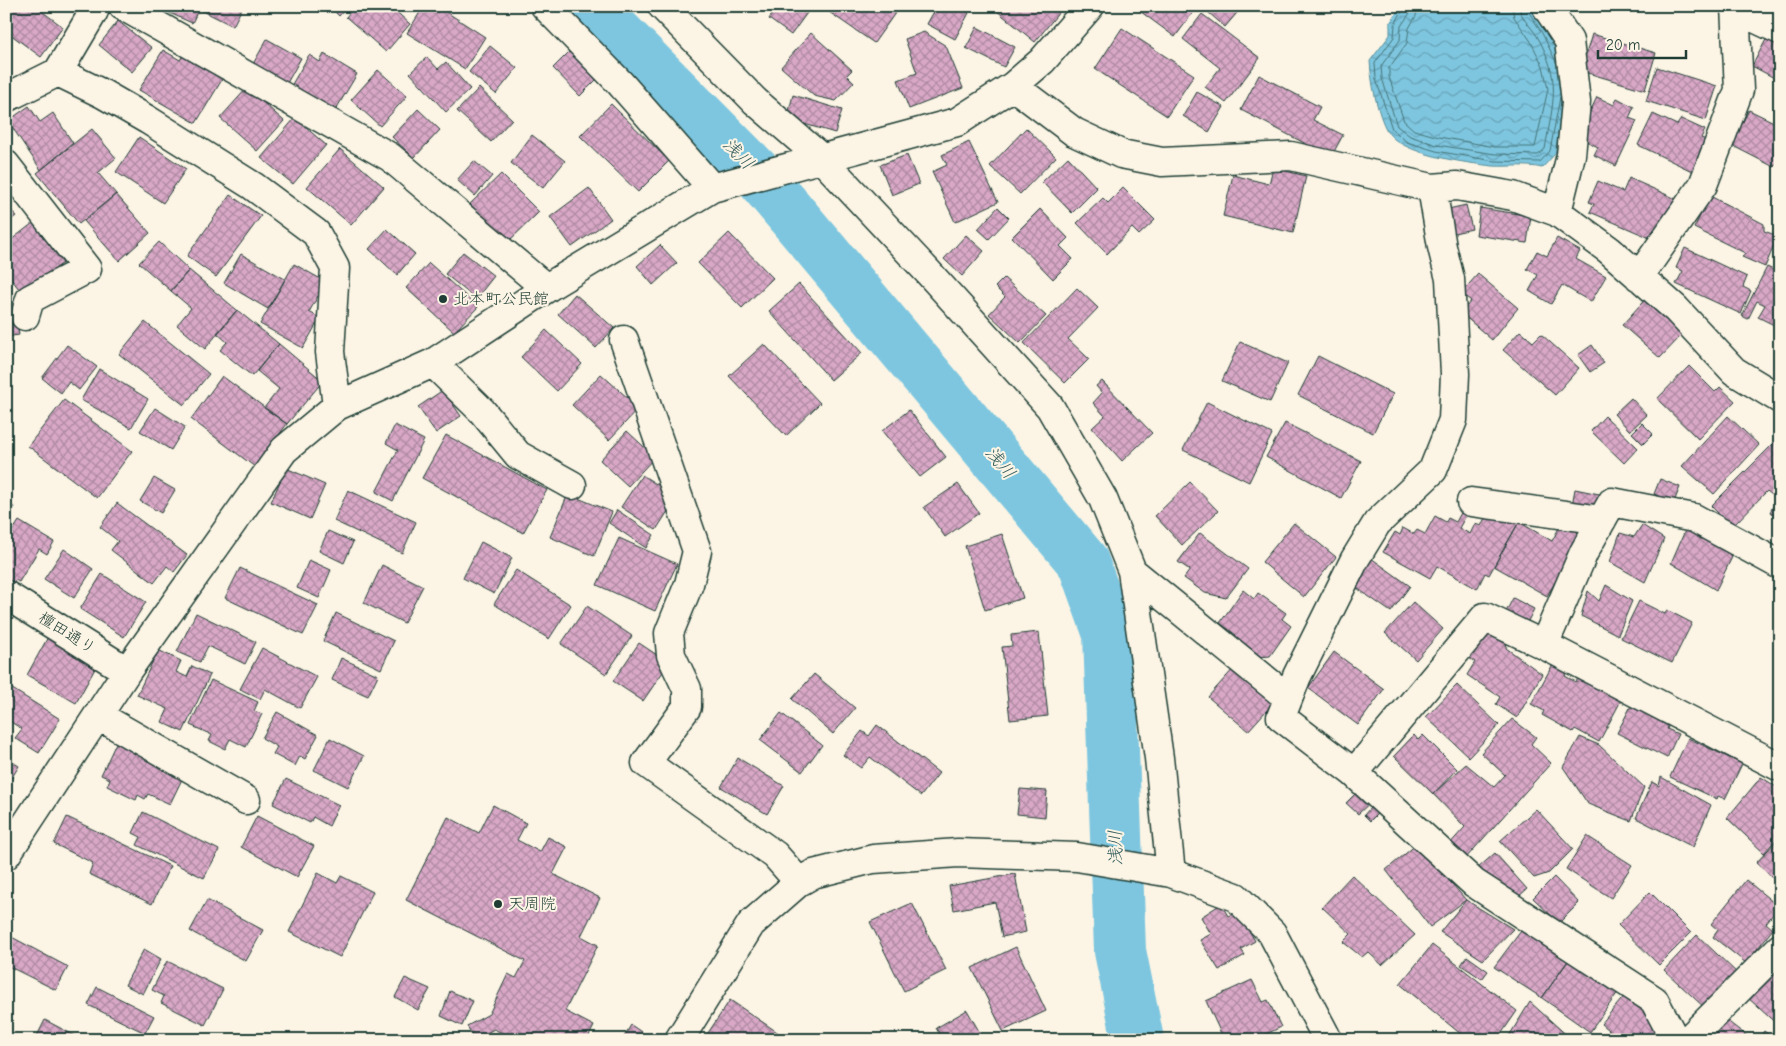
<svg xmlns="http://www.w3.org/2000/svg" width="1786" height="1046" font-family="'Comic Neue','Klee One',sans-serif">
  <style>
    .water { fill: url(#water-waves); stroke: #588f9b }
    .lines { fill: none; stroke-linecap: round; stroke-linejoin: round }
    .shore { stroke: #457478; stroke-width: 1 }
    .river { stroke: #7ec6df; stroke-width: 52 }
    .building { fill: url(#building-cross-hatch); stroke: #1f3d34 }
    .minor-casing { stroke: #1f3d34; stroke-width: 31 }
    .minor { stroke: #fcf5e5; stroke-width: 28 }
    .poi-dot { fill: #1f3d34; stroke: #fcf5e5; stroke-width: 2 }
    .labels { text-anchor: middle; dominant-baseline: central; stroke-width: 4; stroke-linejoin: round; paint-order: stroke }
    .poi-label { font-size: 16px; fill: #1f3d34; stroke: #fcf5e5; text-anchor: start }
    .street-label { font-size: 16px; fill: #1f3d34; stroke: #fcf5e5 }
    .water-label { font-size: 18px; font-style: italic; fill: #375f5f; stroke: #fcf5e5 }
  </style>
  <defs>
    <pattern id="water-waves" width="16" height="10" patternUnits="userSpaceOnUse" patternTransform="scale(1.25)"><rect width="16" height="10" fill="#7ec6df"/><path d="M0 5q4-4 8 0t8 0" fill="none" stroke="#67a2b6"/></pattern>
    <pattern id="building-cross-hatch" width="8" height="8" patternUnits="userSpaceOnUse" patternTransform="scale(1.25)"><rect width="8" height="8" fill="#d9a8c7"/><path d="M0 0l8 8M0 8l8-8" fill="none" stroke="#af8aa2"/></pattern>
  </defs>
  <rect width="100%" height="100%" fill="#fcf5e5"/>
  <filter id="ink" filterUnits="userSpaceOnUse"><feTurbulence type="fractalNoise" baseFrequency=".02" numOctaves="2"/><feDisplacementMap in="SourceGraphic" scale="10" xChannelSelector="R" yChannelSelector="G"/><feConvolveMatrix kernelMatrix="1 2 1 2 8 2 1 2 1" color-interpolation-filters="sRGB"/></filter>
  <g filter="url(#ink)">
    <!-- water -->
    <path class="water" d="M1401,6L1530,7L1546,30L1561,60L1567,89L1555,154L1542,168C1526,164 1510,167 1493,166C1467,163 1401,155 1387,131C1377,113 1371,81 1370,61L1390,35V23Z"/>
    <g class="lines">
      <!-- shore -->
      <path class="shore" d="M1405,6L1395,24L1394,37L1375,63L1376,79L1392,129L1407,142L1436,151L1494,161L1540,162L1550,151L1560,97
        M1411,6L1410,13L1401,26L1400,40L1381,66L1382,78L1397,126L1410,136L1437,145L1495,154L1538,155L1545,149C1553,102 1562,80 1537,36C1531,26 1520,18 1519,6
        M1418,6L1416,16L1409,28L1407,43L1389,68V77L1404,121L1414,130L1439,137L1495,147H1535L1548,89L1543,66L1530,40L1514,17L1512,6
        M1525,6L1542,33L1557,64"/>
      <!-- river -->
      <path class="river" d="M590,6L761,178L1083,562L1109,634L1120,951L1138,1040"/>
    </g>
    <!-- building -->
    <path class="building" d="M11,6H35L63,27L41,57L6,31V13Z
      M154,6H200L192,23Z
      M200,6H243L233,26L199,9Z
      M329,6H348L339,16Z
      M355,6H390L410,24L386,52L346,17Z
      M424,6H437L485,37L465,69L407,33Z
      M778,6H812L791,35L769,19Z
      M833,6H900L874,43L829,12Z
      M937,6H955L969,13L955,39L927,24Z
      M991,6H1055L1060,11L1035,42Z
      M1133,6H1198L1175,37Z
      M1201,6H1242V7L1225,27Z
      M1202,14L1260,58L1226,103L1205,87L1220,68L1183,39Z
      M118,21L152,48L132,72L99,45Z
      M977,27L1015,47L1004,67L966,48Z
      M1122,28L1194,75L1167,116L1095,69Z
      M924,32L946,46L963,88L909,109L898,80L917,73L905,39Z
      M1770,32L1780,37V81L1752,66Z
      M811,33L852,70L847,75L854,82L836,101L814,96L781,67Z
      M1592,34L1656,53L1645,90L1581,71Z
      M267,39L301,58L287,83L253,64Z
      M490,46L517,68L496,94L469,72Z
      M163,50L180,60L184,54L223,78L196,123L139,90Z
      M570,51L597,79L580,96L553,68Z
      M324,54L357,74L335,111L291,86L309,55L320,62Z
      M427,57L438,69L446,62L470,89L446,112L410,73Z
      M1657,67L1717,86L1706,120L1646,101Z
      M378,70L407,96L380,126L351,100Z
      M1259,75L1320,107L1313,120L1343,135L1331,157L1241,110Z
      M247,88L284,121L257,151L220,118Z
      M479,88L512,119L491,142L457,111Z
      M1197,92L1224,107L1209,132L1183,116Z
      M793,95L842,110L835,133L787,119Z
      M1597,97L1614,105L1617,98L1634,107L1629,118L1637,121L1616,166L1594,155L1598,147L1578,137Z
      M611,104L669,161L638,192L580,136Z
      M29,106L40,122L53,113L73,143L41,170L8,121Z
      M418,109L440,130L414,158L392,137Z
      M1749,110L1780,125V156L1774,167L1731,145Z
      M1653,114L1677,125L1681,119L1705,130L1701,138L1711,142L1696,173L1638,145Z
      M295,118L326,145L293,184L261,158Z
      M1026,128L1056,157L1020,194L990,166Z
      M92,129L116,158L98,173L116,194L79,224L37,173Z
      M532,135L565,161L543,188L511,163Z
      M139,137L186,169L163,203L116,172Z
      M969,142L998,202L955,222L932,172L947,165L942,155Z
      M340,149L384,187L351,225L307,187Z
      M907,155L919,184L892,195L880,165Z
      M1068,157L1097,188L1072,213L1042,182Z
      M474,161L492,176L475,196L457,180Z
      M1273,168L1306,176L1293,233L1223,216L1233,175L1269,184Z
      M501,174L539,212L508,242L470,204Z
      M1629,178L1683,202L1657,241L1590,212L1594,204L1589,202L1598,181L1623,192Z
      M589,188L611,219L572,247L550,217Z
      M1123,188L1155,220L1139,235L1132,228L1107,254L1077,223L1103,198L1108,203Z
      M116,194L150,233L119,261L84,221Z
      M230,195L261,216L216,277L187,256Z
      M1710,196L1764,224V231L1778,236L1765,267L1742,257L1745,253L1694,228Z
      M6,203L16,216L6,224Z
      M1466,205L1472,229L1450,234L1444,210Z
      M998,207L1009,218L989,239L978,229Z
      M1480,208L1531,216L1527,243L1476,235Z
      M1040,209L1068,238L1060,246L1073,259L1053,279L1012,237Z
      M33,223L63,263L22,293L6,272V244Z
      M387,229L415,254L397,275L369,249Z
      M729,233L773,278L742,308L698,263Z
      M966,235L984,251L962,276L944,259Z
      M1557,238L1580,251L1576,259L1606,276L1591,302L1562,285L1551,304L1529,291L1538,275L1527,269L1537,251L1547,256Z
      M159,242L189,270L171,291L139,263Z
      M660,245L677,263L653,285L637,266Z
      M1685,248L1747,277L1743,287L1751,291L1741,314L1676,284L1683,271L1676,268Z
      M463,252L494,276L476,299L445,274Z
      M241,254L285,279L268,309L224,283Z
      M429,263L478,307L454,332L406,288Z
      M294,264L326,282L309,312L320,318L303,348L260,324Z
      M1767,267L1780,273V328L1758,317L1765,305L1757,301L1748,319L1742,316Z
      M189,270L237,310L205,349L177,325L191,308L171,291Z
      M1478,274L1518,308L1492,340L1461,313L1471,301L1461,293Z
      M1004,278L1046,316L1020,343L989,314L1005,297L995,287Z
      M799,284L862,353L831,380L769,311Z
      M1077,288L1098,308L1068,339L1089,359L1065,383L1024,343Z
      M575,294L614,328L596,348L558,314Z
      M1650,294L1681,336L1660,358L1622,325Z
      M237,310L279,344L252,376L220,350L227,342L217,333Z
      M145,322L209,374L184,405L119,354Z
      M17,323L19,335L6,337V325Z
      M546,330L582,364L557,391L521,357Z
      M1520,331L1533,342L1541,334L1579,368L1555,395L1503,350Z
      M1240,342L1288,363L1270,402L1222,381Z
      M279,344L323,381L287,424L264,408L279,389L257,371Z
      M764,344L820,403L786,436L729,376Z
      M67,345L97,367L79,390L69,382L61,393L42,378Z
      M1592,345L1604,363L1590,372L1578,355Z
      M1318,356L1393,394L1373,433L1298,395Z
      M1689,366L1715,392L1720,387L1735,401L1698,439L1657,399Z
      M99,369L148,399L131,428L81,400Z
      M601,374L639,408L609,440L572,405Z
      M222,376L287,424L255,467L191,419Z
      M1102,381L1152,433L1122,461L1092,428L1105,416L1093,403L1102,393L1096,386Z
      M443,390L461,416L436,433L418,407Z
      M1631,398L1647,415L1630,431L1614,414Z
      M64,400L132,451L97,498L28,446Z
      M1207,402L1272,434L1249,482L1183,450Z
      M155,408L185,427L171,450L140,431Z
      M909,410L946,457L920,477L882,431Z
      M1605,416L1638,448L1624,463L1591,431Z
      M1728,416L1759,445L1714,494L1682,466Z
      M1285,423L1361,461L1341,498L1266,457Z
      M1642,423L1653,434L1643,444L1632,433Z
      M395,425L424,440L393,501L376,492L398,450L386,443Z
      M627,431L655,457L628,486L600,460Z
      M446,435L547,490L523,533L422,478Z
      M1776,441L1780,444V521L1770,512L1777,499L1767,491L1732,527L1711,506Z
      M286,468L325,485L310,519L271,502Z
      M642,475L677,497L656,530L621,507Z
      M154,478L175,490L161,513L140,501Z
      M1660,479L1680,487L1674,502L1654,494Z
      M1190,482L1218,511L1182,545L1155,516Z
      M958,484L979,513L945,537L924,507Z
      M1575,489L1604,495L1602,510L1572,505Z
      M348,490L416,522L402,553L334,521Z
      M568,494L612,512L594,556L550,537Z
      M6,502L14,507L6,518Z
      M117,503L187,555L174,572L167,566L154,583L111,550L118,541L100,527Z
      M617,510L654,535L646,548L609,523Z
      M1462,511L1467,514L1459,528L1470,534L1475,524L1481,526L1486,516L1519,522L1489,575L1485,573L1477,589L1437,566L1430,578L1383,552L1395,532L1400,535L1403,528L1414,534L1417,530L1425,534L1435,516L1446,522L1448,518L1456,522Z
      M19,521L54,542L47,554L39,549L19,582L15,580L11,587L6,584V541Z
      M1519,522L1552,541L1559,528L1585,531L1547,596L1494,566Z
      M1294,523L1336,557L1304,597L1262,562Z
      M1642,525L1664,539L1645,582L1610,562L1620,533L1634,537Z
      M1687,526L1734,553L1716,590L1671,563Z
      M328,531L353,542L344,563L319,551Z
      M1200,533L1248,569L1226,598L1205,593L1184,578L1190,570L1178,562Z
      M1002,534L1023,598L985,610L965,546Z
      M619,538L677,564L655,611L597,585Z
      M481,542L512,558L494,594L463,578Z
      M64,549L93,569L74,598L44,579Z
      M1371,558L1410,586L1391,612L1351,584Z
      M309,560L331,570L319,598L297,588Z
      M382,565L423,586L404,623L364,603Z
      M240,568L318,605L303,635L225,598Z
      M516,570L571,605L549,639L494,604Z
      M102,574L146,602L124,637L80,609Z
      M1606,585L1632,601L1618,635L1581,616L1588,591L1599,601Z
      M1243,590L1254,599L1258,593L1286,613L1282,619L1291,626L1270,656L1259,657L1234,639L1236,635L1220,623Z
      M1513,598L1534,609L1526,625L1505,614Z
      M1639,601L1665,614L1667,610L1692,623L1672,663L1621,638Z
      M1413,602L1443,629L1416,660L1385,633Z
      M587,606L632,636L606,674L561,644Z
      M196,613L256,642L245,664L208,646L200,662L177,652Z
      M336,613L394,641L381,669L323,641Z
      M1482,626L1507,641L1506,648L1542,674L1517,718L1496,704L1500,697L1467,675L1475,662L1463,654Z
      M1039,632L1048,716L1010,720L1002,647L1012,646L1011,635Z
      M48,637L97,665L76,703L27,675Z
      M639,643L669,663L643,701L613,681Z
      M262,648L317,677L300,708L265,689L260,699L240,689Z
      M158,650L181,661L176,672L187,677L192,666L210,675L183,732L162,722L168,709L137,695Z
      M1334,652L1384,689L1358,725L1308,688Z
      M341,658L378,675L368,696L332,680Z
      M1553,664L1567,672L1565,676L1576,682L1581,672L1624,695L1599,742L1575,729L1573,732L1542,715L1544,711L1531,704Z
      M1235,667L1275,701L1248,731L1208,697Z
      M814,674L855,708L833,734L792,699Z
      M211,680L258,702L254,711L262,714L246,747L230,739L225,749L209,741L212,735L190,725Z
      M6,685L60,719L39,753L15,738L22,729L6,719Z
      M1457,685L1499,725L1469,757L1426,717Z
      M1633,702L1671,721L1667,729L1678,734L1667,758L1617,733Z
      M277,712L318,735L305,759L300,756L295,766L273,754L277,747L262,738Z
      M781,713L822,745L802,772L760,740Z
      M1512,719L1536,737L1531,744L1551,763L1466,858L1447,847L1465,827L1433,794L1466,764L1494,787L1505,775L1481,753Z
      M877,725L939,773L921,796L870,757L861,768L843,755L862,731L869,736Z
      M1414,735L1418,740L1423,735L1457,769L1433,794L1394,756Z
      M1580,737L1599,745L1644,787L1631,821L1588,804L1563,767Z
      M330,738L364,756L348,787L314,770Z
      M1688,738L1742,764L1725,799L1718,796L1717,799L1670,777Z
      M116,743L184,775L170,804L148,794L145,799L138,795L136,800L107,786L110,779L101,775Z
      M6,758L19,766L6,787Z
      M738,758L784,786L767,814L721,787Z
      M1661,777L1711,805L1693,847L1636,818L1652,782L1659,786Z
      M1761,777L1780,789V835L1764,853L1727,818Z
      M286,779L339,805L329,826L313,817L310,823L273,804Z
      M1362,787L1374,799L1358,814L1346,803Z
      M1020,789L1047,791L1045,817L1017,814Z
      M1376,801L1383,808L1370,821L1364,815Z
      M493,805L526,823L517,840L540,852L548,837L567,847L553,874L600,898L581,936L598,945L565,1011L594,1026L587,1040H515L494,1029L475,1040L467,1026L489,1014L508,974L516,978L525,961L406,900L448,817L479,833Z
      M1536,809L1573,849L1549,873L1534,878L1500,841Z
      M143,812L219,850L204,878L137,845L141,837L133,833Z
      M257,816L314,846L297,877L241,847Z
      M67,817L170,866L152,904L89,874L93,863L54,844Z
      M1587,836L1632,865L1611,898L1566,869Z
      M1778,839L1780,840V884L1756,863Z
      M1417,844L1466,900L1430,927L1386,870Z
      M1495,853L1527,889L1509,905L1477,869Z
      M318,873L337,883L341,876L373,892L340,957L289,932Z
      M1015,874L1026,932L1002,937L995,902L954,910L949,886Z
      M1352,875L1415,935L1382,965L1368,952L1362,957L1343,942L1351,934L1322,907Z
      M1554,877L1579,903L1559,923L1533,898Z
      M1746,880L1779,907L1766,923L1773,929L1746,963L1713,937L1718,930L1711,924Z
      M1650,892L1691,933L1659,965L1618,925Z
      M207,900L263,930L246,961L190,931Z
      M1466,900L1513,929L1483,960L1440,932Z
      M912,903L946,970L904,991L870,922Z
      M1221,904L1228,916L1238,911L1255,941L1241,949L1245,955L1219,970L1200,940L1211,934L1201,917Z
      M1521,931L1570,958L1542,998L1494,967Z
      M6,934L68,967L56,990L6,965Z
      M1697,935L1738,974L1706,1009L1664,970Z
      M1432,945L1517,1011L1497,1040H1468L1400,984Z
      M1016,947L1046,1011L1003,1031L972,968Z
      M144,949L161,959L143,994L125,985Z
      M1467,956L1488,971L1482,979L1461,965Z
      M1570,958L1618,992L1590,1032L1542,998Z
      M167,961L223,989L205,1025L161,1003L164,996L152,990Z
      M1780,962V1027L1747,997Z
      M405,978L430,989L418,1010L395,997Z
      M1252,980L1263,1002L1268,1000L1281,1027L1254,1040H1224L1206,1001Z
      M97,987L154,1016L145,1033L88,1005Z
      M450,991L473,1001L462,1026L441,1016Z
      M1626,994L1655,1015L1660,1033L1654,1040H1620L1601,1024Z
      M730,1000L789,1040H712L706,1036Z
      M1530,1002L1572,1040H1513L1509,1036Z
      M967,1010L984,1040H943L936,1028Z
      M1721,1016L1752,1040H1703Z
      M45,1020L83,1040H35Z
      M631,1025L653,1040H622Z
      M1764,1031L1775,1040H1758Z
      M420,1033L431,1040H417Z"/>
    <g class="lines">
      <defs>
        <path id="minor" d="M123,6L390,157L546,288
          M545,6L620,83L712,188
          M662,6L755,101L820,157L928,272L1050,407L1103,499L1132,571
          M1546,6L1569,41L1576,102L1571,155L1557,212
          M1735,9L1780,30
          M58,72L94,11L89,6
          M1013,86L1074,132L1121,154L1162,162L1291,156L1432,188L1457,186L1513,196L1557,212L1609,250L1676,309L1734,371L1780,399
          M6,98L58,72L103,94L148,120L253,186L316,233L335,268L330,352L337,406
          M6,165L87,269L30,299L25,316
          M1432,188L1442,247L1450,279L1455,374L1453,420L1433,470L1377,523L1355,559L1297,676L1281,717L1354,773L1474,883L1654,1000L1675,1040
          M1639,277L1703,185L1739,90L1735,6
          M624,340L697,551L689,584L669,633L671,655L687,689V707L646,763L775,855L799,882
          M433,363L482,411L518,455L572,485
          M1471,502L1602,520
          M6,595L127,671
          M1544,645L1780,767
          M99,716L246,800
          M1354,773L1485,617L1544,645L1584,552L1612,502L1694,518L1780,565
          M6,855L127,671L284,450L337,406L433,363L553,284L712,188L957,122L1013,86L1042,61L1090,6
          M1171,873L1159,758L1132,571L1288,698
          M679,1040L751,924L799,882L813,874L873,859L958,853L1077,857L1171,873L1236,897L1272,933L1328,1040
          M1688,1040L1780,948"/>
      </defs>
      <!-- minor casing -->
      <use href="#minor" class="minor-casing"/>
      <!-- minor -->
      <use href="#minor" class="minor"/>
    </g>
  </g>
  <!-- markers -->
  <g class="poi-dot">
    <circle cx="443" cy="299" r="5"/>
    <circle cx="498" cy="904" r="5"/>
  </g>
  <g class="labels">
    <!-- poi labels -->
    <g class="poi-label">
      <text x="453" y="299">北本町公民館</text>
      <text x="508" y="904">天周院</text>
    </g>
    <!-- street labels -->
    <g class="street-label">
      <text transform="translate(67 633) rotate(32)">檀田通り</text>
    </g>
    <!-- water labels -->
    <g class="water-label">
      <text transform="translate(738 154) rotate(45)">浅川</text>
      <text transform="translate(1000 463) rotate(50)">浅川</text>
      <text transform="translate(1116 848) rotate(-92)">浅川</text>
    </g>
  </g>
  <!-- margin -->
  <rect width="1786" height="1046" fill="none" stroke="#fcf5e5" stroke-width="25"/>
  <rect x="12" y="12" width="1761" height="1021" fill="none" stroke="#1f3d34" stroke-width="2" filter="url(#ink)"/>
  <!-- scale -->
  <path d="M1598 50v8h88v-8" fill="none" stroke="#1f3d34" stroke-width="2.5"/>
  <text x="1606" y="50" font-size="15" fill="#1f3d34" stroke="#fcf5e5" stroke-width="4" paint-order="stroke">20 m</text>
</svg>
